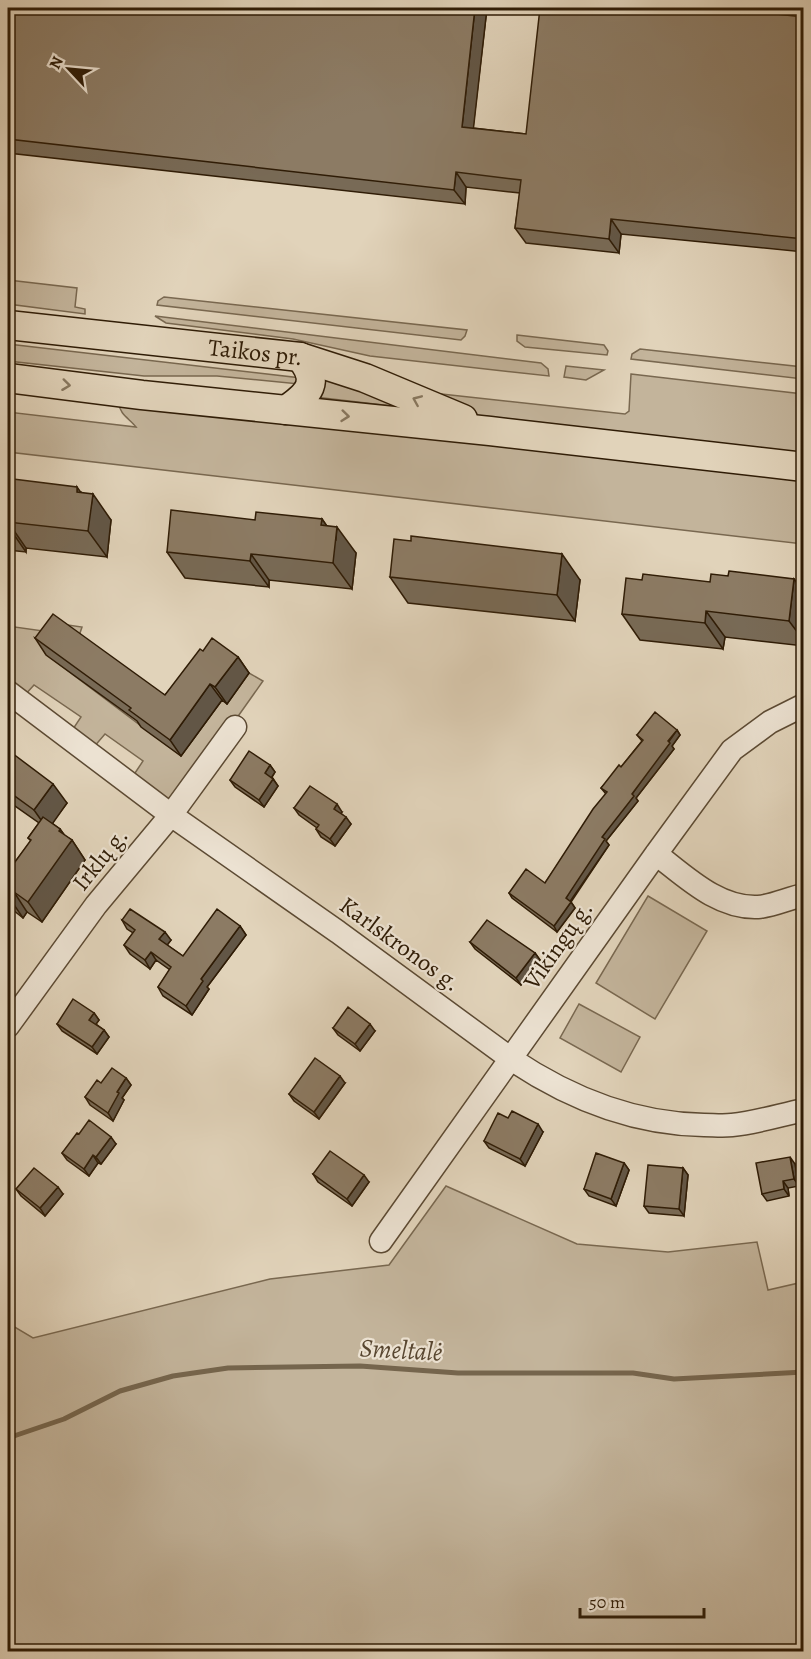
<svg xmlns="http://www.w3.org/2000/svg" width="811" height="1659" font-family="Alegreya,serif">
  <style>
    .green { fill: #c3b49b; stroke: #796850; stroke-width: 1.5 }
    .lines { fill: none; stroke-linecap: round; stroke-linejoin: round }
    .stream { stroke: #75654d; stroke-width: 5 }
    .minor-casing { stroke: #5c4a33; stroke-width: 25 }
    .major-casing { stroke: #2f1c06; stroke-width: 31 }
    .minor { stroke: #ece2d2; stroke-width: 22 }
    .major { stroke: #e1d3ba; stroke-width: 28 }
    .wall { fill: #786a56; stroke: #2f1c06; stroke-width: 1.5 }
    .shaded-wall { fill: #625646; stroke: #2f1c06; stroke-width: 1.5 }
    .building { fill: #8c7b64; stroke: #2f1c06; stroke-width: 1.5 }
    .oneway { stroke: #887860 }
    .labels { text-anchor: middle; dominant-baseline: central; stroke-width: 4.5; stroke-linejoin: round; paint-order: stroke }
    .street-label { font-size: 24px; fill: #2f1c06; stroke: #ece2d2 }
    .water-label { font-size: 26px; font-style: italic; fill: #584630; stroke: #ece2d2 }
  </style>
  <rect width="100%" height="100%" fill="#e1d3ba"/>
  <filter id="stains"><feTurbulence type="fractalNoise" baseFrequency=".00333" numOctaves="4"/><feColorMatrix values="0 0 0 0 .2 0 0 0 0 .09 0 0 0 0 .02 0 0 0 .5 -.17"/></filter>
  <radialGradient id="worn" r=".72"><stop offset=".6" stop-color="#630" stop-opacity="0"/><stop offset="1" stop-color="#630" stop-opacity=".3"/></radialGradient>
  <!-- green -->
  <path class="green" d="M8,280L77,288L75,307L85,309V314L8,304Z
    M164,297L467,330L465,336L461,340L157,305L158,301Z
    M155,316L541,363L548,369L549,376L370,356L293,339L166,323Z
    M517,335L604,345L608,351L607,355L525,347L517,341Z
    M8,344L301,378L299,384L217,376H144L8,361Z
    M640,349L803,367V379L631,359L632,354Z
    M566,366L604,370L586,380L564,377Z
    M631,374L803,394V453L466,414L414,391L625,414L629,411Z
    M320,379L359,385L409,408L315,397Z
    M119,403L803,481V544L8,452V412L136,427C130,419 119,414 119,403Z
    M61,624L82,627L79,636L47,655L181,756L222,700L227,704L249,673L263,681L178,801L170,804L136,780L135,773L143,761L105,734L93,748L71,732L81,717L34,685L24,696L8,684V676L12,669L8,666V626L50,632Z
    M648,896L707,931L655,1019L596,983Z
    M579,1004L640,1037L621,1072L560,1038Z
    M446,1186L577,1244L668,1252L757,1242L768,1290L803,1282V1651H8V1323L33,1338L270,1279L389,1265Z"/>
  <g class="lines">
    <!-- stream -->
    <path class="stream" d="M8,1438L64,1419L120,1391L173,1376L228,1368L360,1366L458,1373H633L674,1379L804,1372"/>
    <defs>
      <path id="minor" d="M8,692L171,815L338,932L511,1059C569,1098 633,1124 704,1125C713,1125 723,1126 732,1125C755,1123 780,1115 804,1110
        M656,854C685,876 718,909 758,907C773,906 789,898 804,895
        M8,1026L96,905L171,815L235,727
        M381,1241L656,854L732,750L770,722L804,705"/>
      <g id="major">
        <path id="s1" d="M8,325L300,357L365,378L463,419"/>
        <path d="M8,378L142,395L490,431L804,467"/>
        <path d="M286,410C309,394 321,382 300,357"/>
      </g>
    </defs>
    <!-- minor casing -->
    <use href="#minor" class="minor-casing"/>
    <!-- major casing -->
    <use href="#major" class="major-casing"/>
    <!-- minor -->
    <use href="#minor" class="minor"/>
    <!-- major -->
    <use href="#major" class="major"/>
  </g>
  <!-- wall -->
  <path class="wall" d="M8,8H487L473,128L526,134L804,17V252L621,234L619,253L526,243L515,228L520,193L466,187L465,204L8,153Z
    M8,483L81,492L111,520L107,557L26,548V552L8,550Z
    M322,519L326,525L356,553L352,589L269,580V587L185,578L167,552L255,520Z
    M728,576L794,579L804,592V646L725,637L723,649L640,640L622,614L710,582Z
    M390,577L580,580L575,621L408,603Z
    M35,638L165,695L203,651L238,657L249,673L227,704L222,700L181,756L141,727L137,721L46,655Z
    M677,730L680,735L672,746L674,749L636,798L638,801L606,841L609,845L571,902L575,908L557,932L512,898L509,893L545,883L606,794L601,788L621,767L642,741L637,735Z
    M8,750L67,803L52,823L60,829L65,836L72,840L85,860L42,922L27,912L23,918L8,906V866L15,862L31,841L28,838L39,823L8,801Z
    M270,765L275,772L272,777L278,786L264,807L235,787L230,780Z
    M294,808L342,812L341,813L351,824L335,846L321,837L316,829L317,828L299,815Z
    M122,920L171,940L167,945L183,956L240,926L246,935L207,987L209,989L192,1015L163,996L158,987L170,970L156,960L150,969L130,954L124,945L133,933L127,929Z
    M470,942L535,953L540,960L521,985L475,949Z
    M94,1013L99,1020L96,1024L104,1030L109,1037L97,1054L62,1031L57,1024Z
    M333,1028L375,1031L360,1051L338,1035Z
    M126,1078L131,1085L122,1098L124,1100L113,1121L90,1105L85,1097L101,1083Z
    M345,1083L319,1119L294,1101L289,1094Z
    M543,1132L525,1166L489,1148L484,1141Z
    M79,1134L116,1144L101,1164L98,1163L89,1176L67,1160L62,1153Z
    M624,1163L629,1170L616,1206L589,1196L584,1189Z
    M795,1164L799,1186L788,1188L789,1196L767,1201L762,1194Z
    M683,1168L688,1175L684,1216L649,1213L644,1206Z
    M313,1174L369,1182L352,1206L318,1182Z
    M16,1189L63,1194L45,1216L21,1196Z"/>
  <!-- shaded-wall -->
  <path class="shaded-wall" d="M475,8H487L472,141L462,127Z
    M456,172L466,187L465,204L454,190Z
    M611,219L621,234L619,253L609,239Z
    M77,487L91,507L93,494L111,520L107,557L88,531L77,492Z
    M322,519L336,539L337,527L356,553L352,589L333,563L321,525Z
    M8,522L26,548V552L8,526Z
    M251,554L269,580V587L250,561Z
    M562,554L580,580L575,621L557,595Z
    M794,579L804,592V641L789,621Z
    M706,611L725,637L723,649L705,623Z
    M238,657L249,673L227,704L215,687Z
    M210,684L222,700L181,756L170,740Z
    M677,730L680,735L672,746L674,749L636,798L638,801L606,841L609,845L569,903L566,898L602,837Z
    M270,765L275,772L270,780L265,773Z
    M273,779L278,786L264,807L259,800Z
    M53,784L67,803L48,830L34,810Z
    M337,804L342,812L339,816L334,809Z
    M346,817L351,824L335,846L330,839Z
    M60,829L70,843L72,840L85,860L42,922L28,902Z
    M14,892L27,912L23,918L10,899Z
    M571,902L575,908L557,932L554,926Z
    M240,926L246,935L207,987L209,989L192,1015L186,1006L201,979Z
    M165,932L171,940L165,948L159,939Z
    M151,952L156,960L150,969L145,960Z
    M535,953L540,960L521,985L516,978Z
    M94,1013L99,1020L94,1027L89,1020Z
    M370,1024L375,1031L360,1051L355,1044Z
    M104,1030L109,1037L97,1054L92,1047Z
    M340,1076L345,1083L319,1119L314,1112Z
    M126,1078L131,1085L122,1098L124,1100L113,1121L108,1113L117,1092Z
    M538,1124L543,1132L525,1166L520,1159Z
    M111,1137L116,1144L101,1164L96,1157Z
    M93,1155L98,1163L89,1176L84,1169Z
    M790,1157L795,1164L799,1186L794,1179Z
    M624,1163L629,1170L616,1206L611,1199Z
    M683,1168L688,1175L684,1216L679,1209Z
    M364,1175L369,1182L352,1206L347,1199Z
    M783,1181L788,1188L789,1196L784,1189Z
    M58,1187L63,1194L45,1216L40,1208Z"/>
  <!-- building -->
  <path class="building" d="M8,8H475L462,127L526,134L540,8H719L804,17V239L611,219L609,239L515,228L521,180L456,172L454,190L8,139Z
    M13,479L77,487V492L93,494L88,531L8,522V526V483H13Z
    M171,510L255,520L256,512L322,519L321,525L337,527L333,563L251,554L250,561L167,552Z
    M411,536L562,554L557,595L390,577L394,539L411,541Z
    M729,571L794,579L789,621L706,611L705,623L622,614L626,578L642,580L643,574L710,582L711,574L728,576Z
    M53,614L165,695L200,649L203,651L212,638L238,657L215,687L210,684L170,740L129,710L131,708L35,638Z
    M655,712L677,730L668,741L670,743L632,794L634,796L602,837L605,839L566,898L571,902L554,926L509,893L526,869L545,883L593,809L607,792L601,788L619,765L621,767L643,740L637,735Z
    M8,750L53,784L34,810L8,791Z
    M249,751L270,765L265,773L273,779L259,800L230,780Z
    M310,786L337,804L334,809L346,817L330,839L316,829L319,825L294,808Z
    M43,817L60,829L59,831L72,840L28,902L14,892L10,899L8,897V866L12,860L15,862L31,840L28,838Z
    M130,909L165,932L159,939L183,956L217,909L240,926L201,979L203,981L186,1006L158,987L171,967L151,952L145,960L124,945L135,930L122,920Z
    M487,920L535,953L516,978L470,942Z
    M73,999L94,1013L89,1020L104,1030L92,1047L57,1024Z
    M348,1007L370,1024L355,1044L333,1028Z
    M315,1058L340,1076L314,1112L289,1094Z
    M112,1068L126,1078L117,1092L119,1093L108,1113L85,1097L97,1080L101,1083Z
    M512,1111L538,1124L520,1159L484,1141L498,1113L508,1118Z
    M89,1120L111,1137L96,1157L93,1155L84,1169L62,1153L77,1133L79,1134Z
    M330,1151L364,1175L347,1199L313,1174Z
    M596,1153L624,1163L611,1199L584,1189Z
    M790,1157L794,1179L783,1181L784,1189L762,1194L756,1163Z
    M648,1165L683,1168L679,1209L644,1206Z
    M34,1168L58,1187L40,1208L16,1189Z"/>
  <!-- one-way arrows -->
  <defs><path id="oneway-chevron" d="M-2-3.5L2.5 0L-2 3.5" fill="none" stroke-width="1.6" stroke-linecap="round" stroke-linejoin="round" transform="scale(1.5)"/></defs>
  <g class="oneway">
    <use href="#oneway-chevron" transform="translate(66 385) rotate(7)"/>
    <use href="#oneway-chevron" transform="translate(417 400) rotate(-157)"/>
    <use href="#oneway-chevron" transform="translate(345 416) rotate(6)"/>
  </g>
  <g class="labels">
    <!-- street labels -->
    <g class="street-label">
      <text stroke="none"><textPath href="#s1" startOffset="249">Taikos pr.</textPath></text>
      <text transform="translate(100 859) rotate(-51)">Irklų g.</text>
      <text transform="translate(400 944) rotate(36)">Karlskronos g.</text>
      <text transform="translate(558 945) rotate(-55)">Vikingų g.</text>
    </g>
    <!-- water labels -->
    <g class="water-label">
      <text transform="translate(401 1350) rotate(3)">Smeltalė</text>
    </g>
  </g>
  <!-- margin -->
  <rect width="811" height="1659" fill="none" stroke="#e1d3ba" stroke-width="30"/>
  <rect x="9" y="9" width="793" height="1641" fill="none" stroke="#2f1c06" stroke-width="3"/>
  <rect x="15" y="15" width="781" height="1629" fill="none" stroke="#2f1c06" stroke-width="1.5"/>
  <!-- north arrow -->
  <g transform="translate(69 69) rotate(296)" stroke="#ece2d2" stroke-width="4.5" paint-order="stroke">
  <path d="M0-4.5L10 22L0 15L-10 22Z" fill="#2f1c06"/>
  <text y="-9" font-size="16" font-weight="bold" text-anchor="middle" fill="#2f1c06">N</text>
  </g>
  <!-- scale -->
  <path d="M580 1608v9h124v-9" fill="none" stroke="#2f1c06" stroke-width="3"/>
  <text x="589" y="1608" font-size="18" fill="#2f1c06" stroke="#ece2d2" stroke-width="4.5" paint-order="stroke">50 m</text>
  <rect width="100%" height="100%" filter="url(#stains)"/>
  <rect width="100%" height="100%" fill="url(#worn)"/>
</svg>
